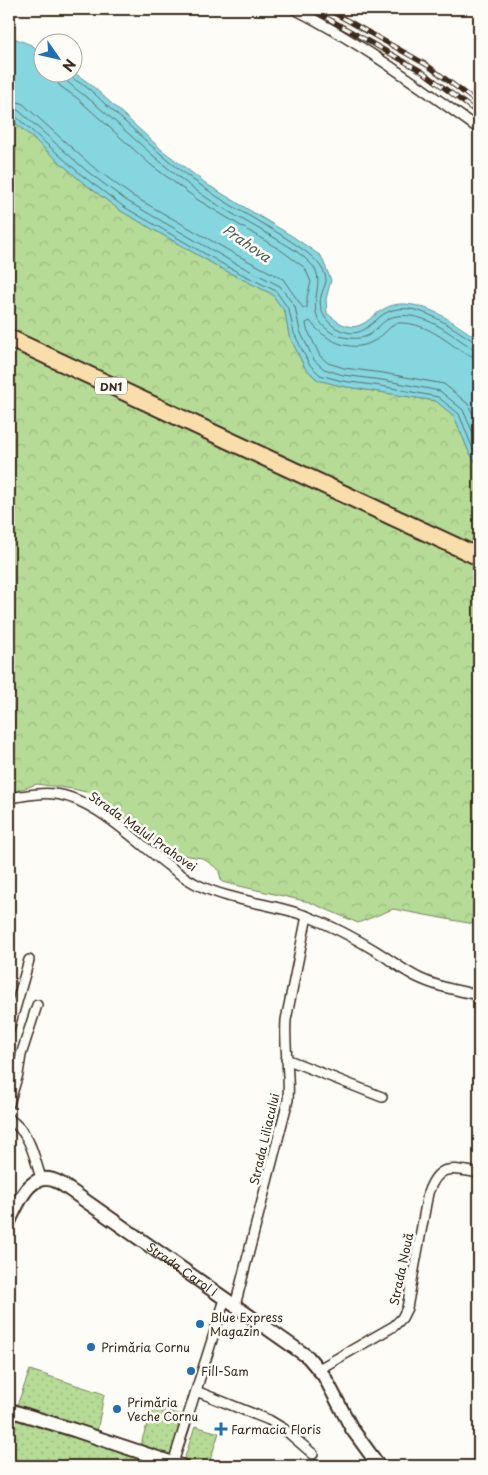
<svg xmlns="http://www.w3.org/2000/svg" width="488" height="1475" font-family="'Playpen Sans',sans-serif">
  <style>
    .green { fill: url(#green-dots); stroke: #78825a }
    .forest { fill: url(#forest-crowns); stroke: #78825a }
    .water { fill: #85d6df; stroke: #679192 }
    .lines { fill: none; stroke-linecap: round; stroke-linejoin: round }
    .shore { stroke: #596f6b; stroke-width: 1 }
    .street-casing { stroke: #3b2a1e; stroke-width: 12 }
    .secondary-casing { stroke: #3b2a1e; stroke-width: 16 }
    .highway-casing { stroke: #3b2a1e; stroke-width: 20 }
    .street { stroke: #fdfcf7; stroke-width: 9 }
    .secondary { stroke: #fdfcf7; stroke-width: 12 }
    .highway { stroke: #f9ddab; stroke-width: 16 }
    .rail-casing { stroke: #3b2a1e; stroke-width: 5 }
    .rail { stroke: #fdfcf7; stroke-width: 3; stroke-dasharray: 9; stroke-linecap: butt }
    .poi-dot { fill: #1f6fb2; stroke: #fdfcf7; stroke-width: 2 }
    .labels { text-anchor: middle; dominant-baseline: central; stroke-width: 5; stroke-linejoin: round; paint-order: stroke }
    .shield { fill: #fdfcf7; stroke: #75695f; stroke-width: 1 }
    .shield-label { font-size: 11px; font-weight: bold; fill: #3b2a1e }
    .street-label { font-size: 12px; fill: #3b2a1e; stroke: #fdfcf7 }
    .poi-label { font-size: 12px; fill: #3b2a1e; stroke: #fdfcf7; text-anchor: start }
    .water-label { font-size: 14px; font-style: italic; fill: #515e58; stroke: #fdfcf7 }
  </style>
  <defs>
    <pattern id="green-dots" width="8" height="8" patternUnits="userSpaceOnUse" patternTransform="scale(1.25)"><rect width="8" height="8" fill="#b5db96"/><path d="M2 2h.1M6 6h.1" fill="none" stroke="#9dbc81" stroke-width="1.8" stroke-linecap="round"/></pattern>
    <pattern id="forest-crowns" width="20" height="18" patternUnits="userSpaceOnUse" patternTransform="scale(1.25)"><rect width="20" height="18" fill="#b5db96"/><path d="M2 6a3 3 0 1 1 6 0M12 15a3 3 0 1 1 6 0" fill="none" stroke="#9dbc81"/></pattern>
  </defs>
  <rect width="100%" height="100%" fill="#fdfcf7"/>
  <filter id="ink" filterUnits="userSpaceOnUse"><feTurbulence type="fractalNoise" baseFrequency=".02" numOctaves="2"/><feDisplacementMap in="SourceGraphic" scale="10" xChannelSelector="R" yChannelSelector="G"/><feConvolveMatrix kernelMatrix="1 2 1 2 8 2 1 2 1" color-interpolation-filters="sRGB"/></filter>
  <g filter="url(#ink)">
    <!-- green -->
    <path class="green" d="M30,1370L104,1394L97,1432L16,1408Z
      M153,1406L184,1416L170,1457L140,1446Z
      M9,1414L166,1466H9Z
      M195,1426L219,1433L208,1466L184,1460Z"/>
    <!-- forest -->
    <path class="forest" d="M9,117L81,181L121,211L224,270L272,294L285,312L289,335L305,368L318,380L341,386L436,401L454,416L469,452L479,467V925L393,909L358,923L309,902L222,882L218,869L202,858L176,854L146,836L95,794L73,789L37,784L9,793Z"/>
    <!-- water -->
    <path class="water" d="M9,36L31,45L42,52V72H73L89,83L162,150L208,185L292,236L321,256L331,280L326,299L327,313C366,349 368,302 405,304C434,306 455,324 478,339L479,467L469,452L454,416L436,401L341,386L318,380L305,368L289,335L285,312L272,294L224,270L121,211L81,181L9,117Z"/>
    <g class="lines">
      <!-- shore -->
      <path class="shore" d="M61,72C64,83 85,95 94,103C130,134 162,166 201,194C224,210 249,223 273,237C285,244 300,252 310,263C332,283 297,311 332,333C342,338 359,341 369,335C378,329 385,317 397,316C425,312 449,333 472,348L479,350
        M68,72C71,79 79,82 85,86C92,91 99,98 105,104C138,133 169,164 206,189C237,211 272,227 302,249C312,256 326,268 326,281C325,286 322,292 321,296C318,309 325,321 336,328C366,344 371,316 393,310C420,302 454,329 475,342L479,343
        M9,100L16,101L23,104L92,166L131,195L233,253L283,279L303,308H307V297L311,282L305,268L282,251L198,200L151,165L77,98L60,86L56,80L54,72
        M9,107L18,110L88,172L127,201L229,260L280,286L295,307L300,331L314,360L324,369L343,375L382,380L440,391L463,410L479,447
        M9,114L14,115L84,177L124,207L226,266L276,291L289,310L294,333L309,364L320,375L342,381L381,386L438,397L459,414L473,449L479,458
        M479,357C469,357 462,351 454,346C436,333 420,322 396,323C387,329 381,338 372,342C350,354 323,339 310,321L306,323L307,329L320,356L328,363L344,368L383,373L444,384L468,404L479,427"/>
      <defs>
        <path id="street" d="M294,9C360,42 420,87 479,129
          M9,798C24,796 39,792 54,794C102,798 152,861 196,884C232,902 272,903 309,917C332,926 355,938 376,951C391,960 405,972 421,979C439,987 459,991 479,995
          M9,1030L29,960
          M286,1059L382,1097
          M9,1104L18,1074L21,1055L37,1005
          M9,1119C31,1134 33,1154 41,1178
          M235,1306L288,1100C290,1074 284,1047 286,1020L307,916
          M319,1369L394,1326L402,1318L407,1308L428,1193C439,1162 452,1169 479,1173
          M196,1391L269,1420L284,1429L313,1454
          M173,1463L225,1299"/>
        <g id="secondary">
          <path id="s1" d="M9,1222C19,1201 31,1167 60,1183L308,1357L324,1376L352,1429L379,1466"/>
          <path d="M9,1410L74,1430L182,1466"/>
        </g>
        <path id="highway" d="M9,338L479,557"/>
      </defs>
      <!-- street casing -->
      <use href="#street" class="street-casing"/>
      <!-- secondary casing -->
      <use href="#secondary" class="secondary-casing"/>
      <!-- highway casing -->
      <use href="#highway" class="highway-casing"/>
      <!-- street -->
      <use href="#street" class="street"/>
      <!-- secondary -->
      <use href="#secondary" class="secondary"/>
      <!-- highway -->
      <use href="#highway" class="highway"/>
      <defs>
        <path id="rail" d="M311,9L423,72L479,114
          M327,9L427,65L479,104"/>
      </defs>
      <!-- rail casing -->
      <use href="#rail" class="rail-casing"/>
      <!-- rail -->
      <use href="#rail" class="rail"/>
    </g>
  </g>
  <!-- markers -->
  <g class="poi-dot">
    <circle cx="200" cy="1324" r="5"/>
    <circle cx="91" cy="1347" r="5"/>
    <circle cx="191" cy="1371" r="5"/>
    <circle cx="117" cy="1409" r="5"/>
    <path d="M218.5 1421.5h5v5h5v5h-5v5h-5v-5h-5v-5h5z"/>
  </g>
  <g class="labels">
    <!-- shield labels -->
    <rect class="shield" x="95" y="377.5" width="32" height="17" rx="4"/>
    <g class="shield-label">
      <text x="111" y="386">DN1</text>
    </g>
    <!-- street labels -->
    <g class="street-label">
      <text transform="translate(143 831) rotate(35)">Strada Malul Prahovei</text>
      <text transform="translate(264 1139) rotate(-77)">Strada Liliacului</text>
      <text stroke="none"><textPath href="#s1" startOffset="224">Strada Carol I</textPath></text>
      <text transform="translate(401 1269) rotate(-78)">Strada Nouă</text>
    </g>
    <!-- poi labels -->
    <g class="poi-label">
      <text x="210" y="1317">Blue Express<tspan x="210" dy="14">Magazin</tspan></text>
      <text x="101" y="1347">Primăria Cornu</text>
      <text x="201" y="1371">Fill-Sam</text>
      <text x="127" y="1402">Primăria<tspan x="127" dy="14">Veche Cornu</tspan></text>
      <text x="231" y="1429">Farmacia Floris</text>
    </g>
    <!-- water labels -->
    <g class="water-label">
      <text transform="translate(247 243) rotate(35)">Prahova</text>
    </g>
  </g>
  <!-- margin -->
  <rect width="488" height="1475" fill="none" stroke="#fdfcf7" stroke-width="30"/>
  <rect x="15" y="15" width="458" height="1445" fill="none" stroke="#3b2a1e" stroke-width="2" filter="url(#ink)"/>
  <!-- north arrow -->
  <g transform="translate(58 58) rotate(124)"><circle r="24" fill="#fdfcf7" stroke="#afa8a0"/>
  <path d="M0-4L9 19L0 12L-9 19Z" fill="#1f6fb2"/>
  <text y="-8" font-size="14" font-weight="bold" text-anchor="middle" fill="#3b2a1e">N</text>
  </g>
</svg>
